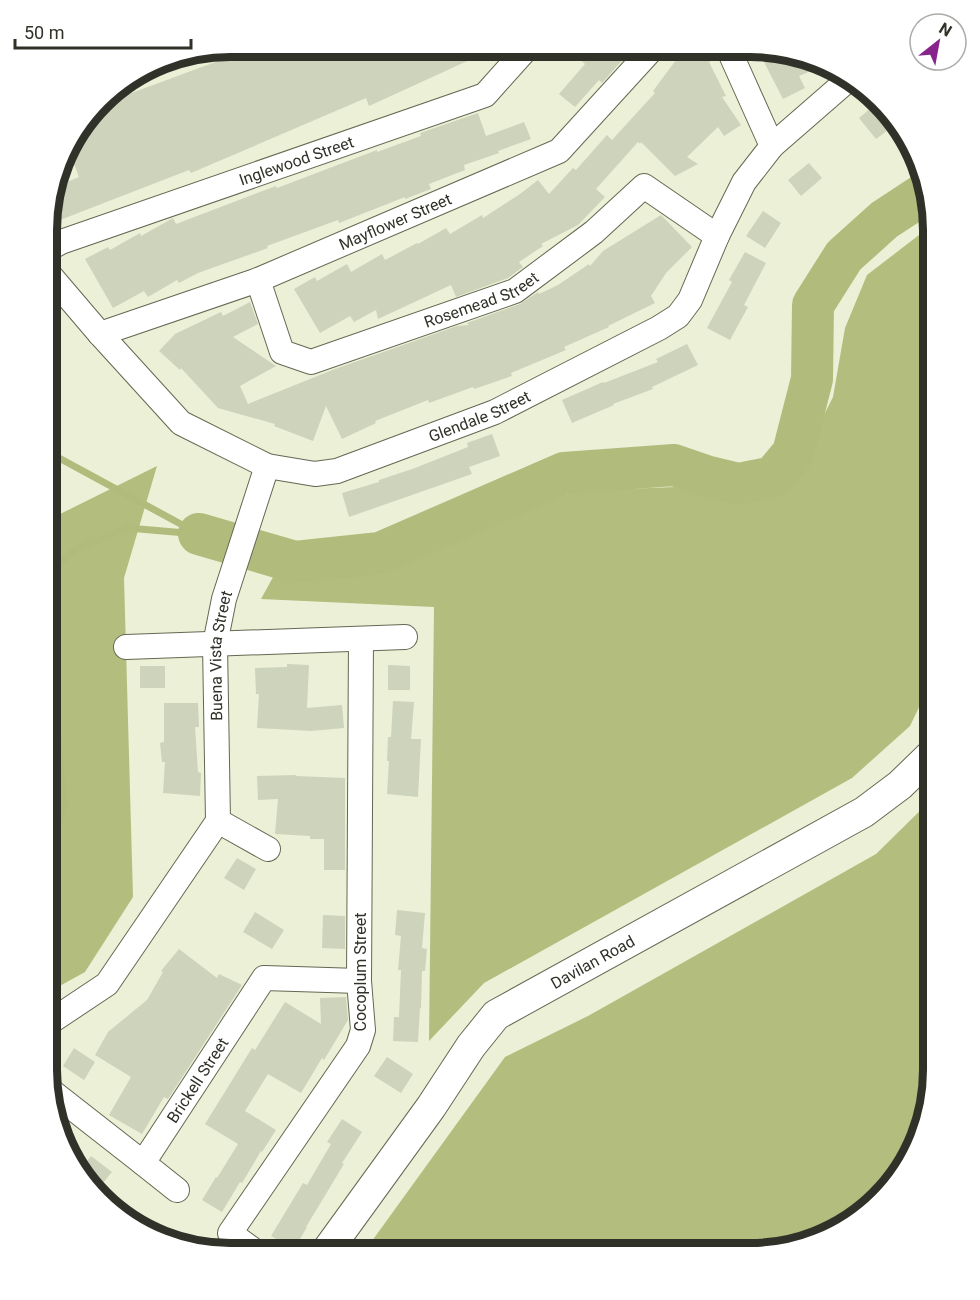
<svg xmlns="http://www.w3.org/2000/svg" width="980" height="1300" font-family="Roboto,sans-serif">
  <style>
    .forest { fill: #b3bd7e }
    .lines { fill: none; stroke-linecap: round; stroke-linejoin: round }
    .stream { stroke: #b1bc7c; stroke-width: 7 }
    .river { stroke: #b1bc7c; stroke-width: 42 }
    .building { fill: #ced3bb }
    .minor-casing { stroke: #646852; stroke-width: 26 }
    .major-casing { stroke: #646852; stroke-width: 32 }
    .minor { stroke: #fff; stroke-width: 24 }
    .major { stroke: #fff; stroke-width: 30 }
    .labels { text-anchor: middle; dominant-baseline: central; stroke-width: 4.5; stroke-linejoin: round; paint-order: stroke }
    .street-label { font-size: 16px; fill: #303229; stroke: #fff }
    .rim { fill: none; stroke: #303229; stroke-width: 8 }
  </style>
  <rect width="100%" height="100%" fill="#ebf0d7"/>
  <!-- forest -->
  <path class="forest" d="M932,225L933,230V678L910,726L852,778L484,983L429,1041L434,607L261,599L278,568L381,564L575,491L675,487L736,501L785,492L833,397L845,328L867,275Z
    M157,466L124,578L133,897L85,972L47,993L48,520Z
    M933,798V1082L902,1172L831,1234L750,1253L364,1252L505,1057L588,1016L876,854Z"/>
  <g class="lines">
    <!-- stream -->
    <path class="stream" d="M48,452L199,534
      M47,574L76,549L128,528L197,534
      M47,856L64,804L47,624"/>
    <!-- river -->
    <path class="river" d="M199,534L295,562L380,553L564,473L674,465L709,477L738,484L773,477L793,453L812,379L813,305L844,256L884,220L925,193"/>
  </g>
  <!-- building -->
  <path class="building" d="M256,47H498L369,106L366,98L191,173L189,170L60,220L51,198L54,189L55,187L79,177L68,148L71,139L99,105Z
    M568,48H633L602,83L599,80L575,107L559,94L585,64Z
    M685,48H714L717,58L709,62L726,96L722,97L741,125L724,136L718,127L687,157L698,164L675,176L641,142L640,144L638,142L596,189L605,197L578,225L541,244L543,246L519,262L523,267L508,278L456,297L451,285L378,319L376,310L354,322L350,316L320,333L294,289L315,277L317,281L347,264L351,272L382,254L385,260L417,243L418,244L446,228L450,234L482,215L483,218L520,194L538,180L549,194L573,168L576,170L607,135L612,140L655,93L653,91Z
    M759,48H774L820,67L799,76L805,88L783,99L764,62L767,61Z
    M877,103L895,125L876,139L859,118Z
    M478,113L486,136L524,122L531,139L498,151L499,153L464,165L465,170L429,184L431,189L405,199V197L339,223L338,220L267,246L268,248L198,273L179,283L177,280L148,297L144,291L113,308L85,259L108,247L110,250L140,233L141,236L173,218L176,224L276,186L277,188L377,150V152L421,136L420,133Z
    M809,163L822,178L801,196L788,180Z
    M763,211L781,223L765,248L746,236Z
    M661,215L692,247L666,273L651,296L655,303L608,326L609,327L564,347L566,350L511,373L512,376L474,389L473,387L429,403L428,400L375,421L376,423L342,439L326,406L313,441L274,426L275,424L218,408L181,368L180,370L159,351L175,334L221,312L223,316L250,302L258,324L233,337L276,366L240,386L248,404L335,369L457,326L469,325L467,323L520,304L538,292L539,294L558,285L589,264L590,266L603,251Z
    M745,252L766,263L744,305L748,307L730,340L707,328L732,282L729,280Z
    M687,344L698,365L652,387L653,389L613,404L614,405L572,423L562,400L603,382L604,383L658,362L656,359Z
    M492,434L500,456L469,467L472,474L349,517L342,493L379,482V480L415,468L468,447L467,443Z
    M287,664L309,665L307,708L342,705L344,728L311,731L257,728L259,694H256L255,668L287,667Z
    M388,665L410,666V690H388Z
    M140,666H165V688H140Z
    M393,701L414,702L411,739H421L418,797L387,794L389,761H387L388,737H391Z
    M164,703H198L199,727H195L198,772L201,773L200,796L163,793L165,762H162L160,743L164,742Z
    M296,775V776L345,778V870H324V839H310V836L275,834L278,799L258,800L257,776Z
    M237,858L256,869L244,890L224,878Z
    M397,910L425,913L422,948L427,949L425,971H422L421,1008H420L418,1042L393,1041L394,1017H399L401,970H398L401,936L395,935Z
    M255,912L284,930L272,949L243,932Z
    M323,915L345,916V949L322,948Z
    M179,949L217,978L219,974L242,985L168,1099L164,1097L142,1134L109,1115L131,1077L95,1055L108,1032L147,1000L163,972L161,971Z
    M346,997L348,1020L324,1060L322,1058L301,1093L268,1074L245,1111L276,1130L262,1152L261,1151L242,1183L240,1182L222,1212L202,1200L216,1177L217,1178L238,1144L205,1124L252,1048L255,1050L285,1002L321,1024L320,998Z
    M74,1048L95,1062L84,1080L63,1066Z
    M387,1057L413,1074L401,1093L374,1076Z
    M342,1119L362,1132L342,1163L344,1164L306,1227H307L294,1249L271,1236L303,1183L307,1185L331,1144L327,1142Z
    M91,1156L112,1172L98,1189L81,1169Z"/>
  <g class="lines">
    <defs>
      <g id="minor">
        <path d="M728,48L772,146"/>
        <path id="s1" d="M48,252L50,248L61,242L485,95L528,47"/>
        <path id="s2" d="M48,273L100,334L181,423L267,466L315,474L337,471L495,412L659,328L678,316L690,300L717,236L744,182L772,146L849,79"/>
        <path id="s3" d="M258,280L282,352L311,362L515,291L594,232L644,186L717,236"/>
        <path id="s4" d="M100,334L258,280L559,151L653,48"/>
        <path d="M126,647L405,637"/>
        <path d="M218,821L268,849"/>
        <path id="s5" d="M47,1024L107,984L218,821L215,644L224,599L267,466"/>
        <path id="s6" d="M51,1091L143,1163L264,978L359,981"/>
        <path d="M143,1163L177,1190"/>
        <path d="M256,1252L230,1233L358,1046L363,1030L359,981L361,639"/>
      </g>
      <g id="major">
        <path id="s7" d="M326,1252L431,1107L471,1046L496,1015L864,812L900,785L933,753"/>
      </g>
    </defs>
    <!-- minor casing -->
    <use href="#minor" class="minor-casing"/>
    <!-- major casing -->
    <use href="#major" class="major-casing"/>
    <!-- minor -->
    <use href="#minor" class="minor"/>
    <!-- major -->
    <use href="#major" class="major"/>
  </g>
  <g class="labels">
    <!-- street labels -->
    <g class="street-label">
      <text stroke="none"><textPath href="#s1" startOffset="266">Inglewood Street</textPath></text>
      <text stroke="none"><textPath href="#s4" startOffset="316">Mayflower Street</textPath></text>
      <text stroke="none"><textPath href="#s3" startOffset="288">Rosemead Street</textPath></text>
      <text stroke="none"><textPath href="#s2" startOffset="520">Glendale Street</textPath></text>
      <text stroke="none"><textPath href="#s5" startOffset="435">Buena Vista Street</textPath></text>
      <text stroke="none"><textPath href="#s7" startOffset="402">Davilan Road</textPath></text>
      <text transform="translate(360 972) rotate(-90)">Cocoplum Street</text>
      <text stroke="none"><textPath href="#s6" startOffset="216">Brickell Street</textPath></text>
    </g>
  </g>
  <!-- crop -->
  <path d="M0 0H980V1300H0ZM230 57H750A173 173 0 0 1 923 230V1070A173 173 0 0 1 750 1243H230A173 173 0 0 1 57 1070V230A173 173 0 0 1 230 57Z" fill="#fff" fill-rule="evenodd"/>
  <path class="rim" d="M230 57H750A173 173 0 0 1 923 230V1070A173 173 0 0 1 750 1243H230A173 173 0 0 1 57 1070V230A173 173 0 0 1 230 57Z"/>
  <!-- north arrow -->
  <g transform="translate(938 42) rotate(31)"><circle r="28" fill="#ffffff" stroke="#acada9" stroke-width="1.5"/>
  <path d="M0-4.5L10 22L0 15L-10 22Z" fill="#88258d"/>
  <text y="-9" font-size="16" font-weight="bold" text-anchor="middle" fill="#303229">N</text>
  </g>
  <!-- scale -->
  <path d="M15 39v9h176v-9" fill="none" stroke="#303229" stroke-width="3"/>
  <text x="24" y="39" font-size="18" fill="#303229" stroke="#ffffff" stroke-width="4.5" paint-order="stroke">50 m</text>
</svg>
